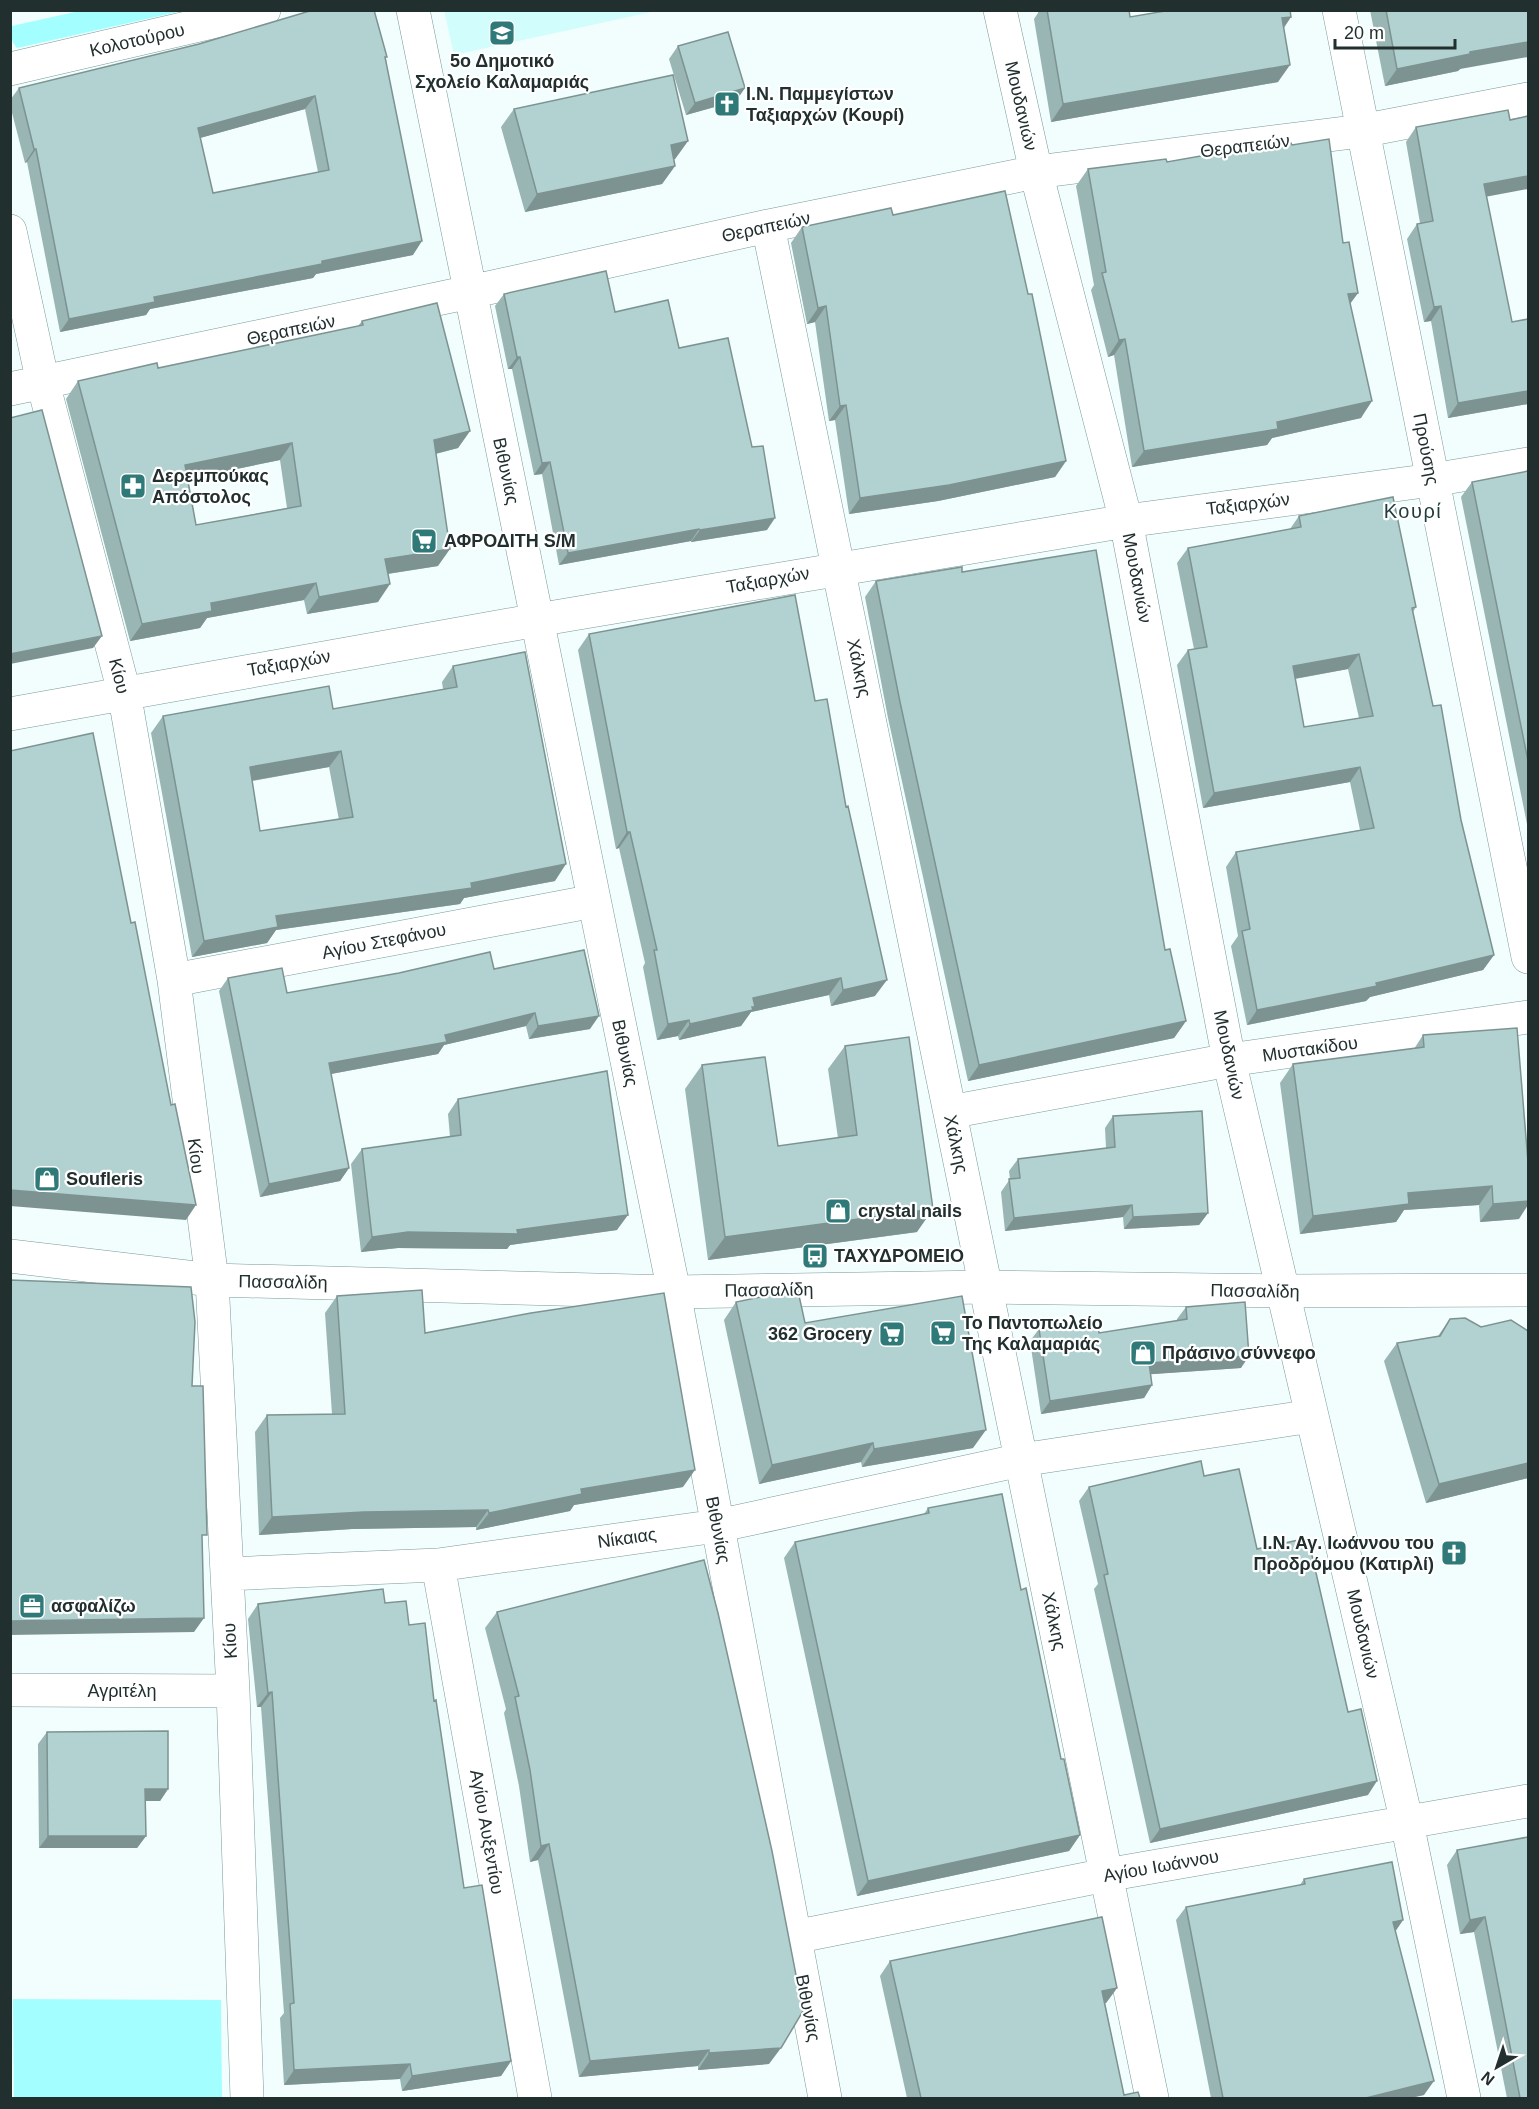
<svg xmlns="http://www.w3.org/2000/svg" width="1539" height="2109" font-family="Arial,sans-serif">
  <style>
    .built { fill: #d1fdfc }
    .green { fill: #a3ffff }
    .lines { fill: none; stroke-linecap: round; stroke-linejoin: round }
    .street-casing { stroke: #7a9998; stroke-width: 34 }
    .secondary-casing { stroke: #7a9998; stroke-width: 34 }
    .street { stroke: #fff; stroke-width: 33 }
    .secondary { stroke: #fff; stroke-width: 33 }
    .wall { fill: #99b5b4; fill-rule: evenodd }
    .shaded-wall { fill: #7d9392 }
    .building { fill: #b2d2d1; stroke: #7d9392; stroke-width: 1.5; fill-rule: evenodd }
    .labels { text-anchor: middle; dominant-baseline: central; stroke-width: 4.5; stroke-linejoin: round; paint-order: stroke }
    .street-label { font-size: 18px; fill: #222f2f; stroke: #fff }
    .poi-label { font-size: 18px; font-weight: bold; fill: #222f2f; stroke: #fff; text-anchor: start }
    .neighbourhood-label { font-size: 20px; letter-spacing: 1.5px; fill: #1f3b3b; stroke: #fff }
  </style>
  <rect width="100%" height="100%" fill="#f1fefd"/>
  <!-- built -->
  <path class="built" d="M444,10H656V11L454,55Z"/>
  <!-- green -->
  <path class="green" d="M79,11V10L182,11L17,48C11,41 10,35 12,26Z
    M13,1999L221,2000L222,2098H14Z"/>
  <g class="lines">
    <defs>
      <path id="street" d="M413,10L674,1292L825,2098
        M1000,10L1036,172L1126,521L1229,1060L1407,1823L1464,2098
        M1339,10L1528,957
        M10,69L264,10
        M768,226L1152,2098
        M10,231L43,383L124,692L174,980L212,1280L233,1691L247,2098
        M10,389L470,292L768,226L1036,172L1361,131L1528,99
        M10,714L537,620L1126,521L1432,480L1528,464
        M174,980L594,901
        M950,1112L1229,1060L1528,1017
        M438,1565L535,2098
        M227,1574L438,1565L717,1526L1021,1460L1312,1416
        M10,1690L233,1691
        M794,1937L1106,1875L1528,1801"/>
      <path id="secondary" d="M10,1256L212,1280L674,1292L986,1287L1283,1291L1528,1290"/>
    </defs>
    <!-- street casing -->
    <use href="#street" class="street-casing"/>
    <!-- secondary casing -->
    <use href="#secondary" class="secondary-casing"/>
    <!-- street -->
    <use href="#street" class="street"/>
    <!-- secondary -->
    <use href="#secondary" class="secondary"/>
  </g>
  <!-- wall -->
  <path class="wall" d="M1038,10H1129L1130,17H1291L1284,28L1278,82L1051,122L1034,19L1038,13Z
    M1370,10H1528L1458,71L1385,86Z
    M678,46L736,101L686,115L669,59Z
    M386,59L413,255L316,274L313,278L150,309L146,315L60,332L27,162L25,163L10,105V100L19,88ZM305,109L318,172L213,193L200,138Z
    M514,109L688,141L675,159H674L675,166L662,184L525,212L501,127Z
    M1416,127L1486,197L1512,322L1528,319V404L1448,418L1431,321L1424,322L1407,239L1417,224L1420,223L1406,142Z
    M1292,145L1343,243L1358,293L1350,304L1361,418L1272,438L1267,445L1132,467L1114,355L1108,357L1091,290L1094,285L1076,186L1088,169L1167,162Z
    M893,215L1066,461L1055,477L938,501L849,514L835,420L829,421L815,322L807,324L791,243L802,227Z
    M504,294L615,312L679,348L767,530L691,542V541L559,565L542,474L534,475L512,369H508L495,306Z
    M362,321L470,431L458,448L436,454L438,566L388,574L378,602L307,614L304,600L207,618L200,628L130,641L66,399L78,381L158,368L358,326ZM280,460L287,508L196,525L188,479Z
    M1528,471V829L1461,497L1472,482Z
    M1299,516L1416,607L1413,612L1433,706L1494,955L1483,970L1370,997L1366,1001L1247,1025L1231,946L1238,936L1226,867L1236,852L1360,830L1350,782L1203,808L1177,665L1188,650L1194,649L1177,563L1188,548L1290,529ZM1348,669L1359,718L1304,727L1295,679Z
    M962,572L1165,950L1186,1021L1174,1038L968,1081L888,718L865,597L876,581Z
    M589,634L815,701L875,996L831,1006L829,995L751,1012L741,1026L679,1040L678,1036L657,1040L643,967L645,963L619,848L616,849L578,650Z
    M453,666L555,881L464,898L460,904L276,930L267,943L192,957L151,733L163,716L333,709L443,689L442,682ZM329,767L339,820L260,831L252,781Z
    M494,969L590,1029L529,1039L526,1026L444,1045L438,1054L331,1074L349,1168L340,1181L260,1197L219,991L228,978L287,993Z
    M1423,1035L1519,1219L1480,1222L1479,1205L1404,1210L1396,1222L1300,1234L1280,1083L1293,1064L1414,1049Z
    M845,1046L917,1232L708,1260L685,1089L702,1065L778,1146L838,1138L828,1069Z
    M458,1099L617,1230L510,1245L507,1249L398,1248L361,1252L351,1164L362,1149L450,1137L448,1114Z
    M1113,1116L1208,1213L1199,1225L1124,1229L1123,1217L1005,1231L1001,1192L1010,1179L1009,1171L1018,1159L1106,1148L1105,1128Z
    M337,1296L425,1333L683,1487L574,1505L570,1511L476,1530V1527L352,1529L259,1535L255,1432L267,1415L332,1414L325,1313Z
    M736,1302L805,1323L973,1448L862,1467L861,1462L759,1484L724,1320Z
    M1186,1307L1241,1368L1151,1374L1152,1385L1144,1398L1041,1414L1030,1341L1039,1329L1099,1333L1177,1321V1319Z
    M1450,1319L1481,1327L1528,1331V1478L1426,1503L1384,1361L1397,1343L1438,1336Z
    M1089,1487L1257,1549L1368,1795L1150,1843L1094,1589L1098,1584L1079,1501Z
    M928,1508L1021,1590L1061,1759L1080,1835L1069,1851L857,1896L784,1558L795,1542L924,1514Z
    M385,1603L409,1625L434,1701L464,1888L511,2061L501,2076L402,2091L400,2079L284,2085L280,2018L284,2013L261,1707H257L248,1619L258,1604Z
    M497,1612L769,2064L698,2070V2066L579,2077L538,1860L530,1862L519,1786L504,1713L506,1709L485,1628Z
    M47,1732L168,1789L160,1801H145L146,1836L137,1848H39L38,1744Z
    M1528,1837V2098H1507L1474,1932L1460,1934L1447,1865L1457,1850Z
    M1304,1879L1403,1920L1395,1932L1424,2095L1410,2098H1211L1176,1920L1186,1907L1300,1885Z
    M890,1961L1117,1988L1106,2003H1105L1124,2095L1140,2098H907L880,1976Z"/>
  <!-- shaded-wall -->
  <path class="shaded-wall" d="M1291,17L1279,34L1282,18Z
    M1528,42V57L1460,69L1458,71L1385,86L1397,69L1470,52Z
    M1290,65L1278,82L1051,122L1063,104Z
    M745,88L736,101L686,115L695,103Z
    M315,96L305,109L189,141L198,128Z
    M688,141L675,159L658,163L671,145Z
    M34,149H36L27,162L25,163Z
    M675,166L662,184L525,212L537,194Z
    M1528,176V189L1474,199L1484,184Z
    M422,241L413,255L316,274L313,278L150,309L146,315L60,332L69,319L154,297L322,261Z
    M1358,293L1346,309L1348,294Z
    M826,306L815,322L807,324L818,308Z
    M1441,306L1431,321L1424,322L1434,307Z
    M1125,339L1114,355L1108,357L1119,340Z
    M517,357H520L512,369H508Z
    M1528,391V404L1448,418L1458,403Z
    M1372,401L1361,418L1272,438L1267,445L1132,467L1144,451L1277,422Z
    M846,405L835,420L829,421L840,406Z
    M470,431L458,448L422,457L434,440Z
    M292,443L280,460L173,482L185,465Z
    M1066,461L1055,477L938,501L849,514L860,498Z
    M550,462L542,474L534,475L542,463Z
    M775,518L767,530L691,542L700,530Z
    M699,529L691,541L559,565L568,553Z
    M450,549L438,566L373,576L385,559Z
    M316,583L304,600L207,618L200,628L130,641L142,624L211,603Z
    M390,584L378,602L307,614L319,597Z
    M102,636L93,648L10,664V654Z
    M1359,654L1348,669L1282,681L1293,666Z
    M341,751L329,767L239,783L250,767Z
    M1360,767L1350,782L1203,808L1214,793Z
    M627,832H630L619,848L616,849Z
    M566,864L555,881L464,898L460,904L276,930L267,943L192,957L204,941L276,916L471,883Z
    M1494,955L1483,970L1370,997L1366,1001L1247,1025L1257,1010L1376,983Z
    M841,978L829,995L751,1012L741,1026L679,1040L690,1024L753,998Z
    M887,980L875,996L831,1006L843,990Z
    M535,1013L526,1026L444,1045L438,1054L320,1076L329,1063Z
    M599,1016L590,1029L529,1039L538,1026Z
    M689,1020L678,1036L657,1040L668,1024Z
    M1186,1021L1174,1038L968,1081L979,1065Z
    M349,1168L340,1181L260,1197L269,1184Z
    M1492,1186L1479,1205L1404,1210L1396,1222L1300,1234L1313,1216L1408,1193Z
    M10,1190L196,1205L186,1220L10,1206Z
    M1528,1201V1205L1519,1219L1480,1222L1493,1204Z
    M1132,1205L1123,1217L1005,1231L1014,1218Z
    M933,1209L917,1232L708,1260L725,1237Z
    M1208,1213L1199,1225L1124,1229L1133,1217Z
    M628,1215L617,1230L510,1245L507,1249L398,1248L361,1252L372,1237L408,1232L517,1230Z
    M1249,1356L1241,1368L1140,1375L1149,1363Z
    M1152,1385L1144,1398L1041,1414L1050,1401Z
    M986,1430L973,1448L862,1467L874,1449Z
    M873,1443L861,1462L759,1484L772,1465Z
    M1528,1463V1478L1426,1503L1439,1484Z
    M695,1470L683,1487L574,1505L570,1511L476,1530L489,1513L581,1489Z
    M488,1510L476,1527L352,1529L259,1535L272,1517L364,1512Z
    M204,1618L194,1632L10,1635V1621Z
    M272,1692L261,1707H257L268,1693Z
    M1377,1781L1368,1795L1150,1843L1160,1829Z
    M145,1789H168L160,1801H137Z
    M1080,1835L1069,1851L857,1896L868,1881Z
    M48,1836H146L137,1848H39Z
    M549,1844L538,1860L530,1862L541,1846Z
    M1485,1917L1474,1932L1460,1934L1470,1920Z
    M1403,1920L1394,1933L1393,1922Z
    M1117,1988L1106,2003L1091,2006L1102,1991Z
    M781,2048L769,2064L698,2070L709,2053Z
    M709,2050L698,2066L579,2077L590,2061Z
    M511,2061L501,2076L402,2091L412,2076Z
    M410,2064L400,2079L284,2085L294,2070Z
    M1434,2081L1424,2095L1410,2098H1366Z"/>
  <!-- building -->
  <path class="building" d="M313,10H374L387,57H385L422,241L322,261V264L154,297L155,302L69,319L36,149H34L19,88L199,44ZM315,96L329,170L213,193L198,128Z
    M1047,10H1129L1130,17L1171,10H1290L1291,17L1282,18L1290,65L1063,104Z
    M1386,10H1528V42L1470,52V54L1397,69Z
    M728,32L745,88L695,103L678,46Z
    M673,75L688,141L671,145L675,166L537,194L514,109Z
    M1508,110L1510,120L1528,116V176L1484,184L1512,322L1528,319V391L1458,403L1441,306L1434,307L1417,224L1433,221L1416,127Z
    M1329,139L1343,243L1349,242L1358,293L1348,294L1372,401L1277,422L1278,429L1144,451L1125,339L1119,340L1102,273L1106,272L1088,169L1166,159L1167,162L1212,154L1291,143L1292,145Z
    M1005,191L1028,294H1032L1066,461L949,485L860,498L846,405L840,406L826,306L818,308L802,227L891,208L893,215Z
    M606,271L615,312L668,300L679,348L728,338L752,447L763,446L775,518L700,530L699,529L568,553L550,462L542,463L520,357H517L504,294Z
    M437,303L470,431L434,440L450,549L385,559L390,584L319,597L316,583L211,603L212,611L142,624L78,381L157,363L158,368L363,325L362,321ZM292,443L301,506L196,525L185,465Z
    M42,410L102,636L10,654V418Z
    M1528,471V761L1472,482Z
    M1393,497L1416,607L1412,608L1433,706L1441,705L1461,820L1494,955L1376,983L1377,986L1257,1010L1242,931L1250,929L1236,852L1374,828L1360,767L1214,793L1188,650L1207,647L1188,548L1301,527L1299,516ZM1359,654L1373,716L1304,727L1293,666Z
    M1096,550L1165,950L1170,949L1186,1021L979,1065L900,702L876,581L962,567V572Z
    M795,595L815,701L827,699L846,807L848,806L887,980L843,990L841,978L753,998L755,1007H752L753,1010L690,1024L689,1020L668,1024L654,950H657L630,832H627L589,634Z
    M525,652L566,864L471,883L472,888L276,916L278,927L204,941L163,716L329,686L333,709L457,687L453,666ZM341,751L353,817L260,831L250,767Z
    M93,733L131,923L135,922L171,1105L175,1104L196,1205L10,1190V751Z
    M584,950L599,1016L538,1026L535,1013L445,1035L447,1042L329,1063L349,1168L269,1184L228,978L282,968L287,993L399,973L490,952L494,969Z
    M1517,1028L1528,1162V1201L1493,1204L1492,1186L1408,1193L1409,1204L1313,1216L1293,1064L1424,1047L1423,1035Z
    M909,1037L933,1209L725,1237L702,1065L765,1057L778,1146L857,1135L845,1046Z
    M607,1071L628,1215L517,1230L518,1234L408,1232L372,1237L362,1149L461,1135L458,1099Z
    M1202,1111L1208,1213L1133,1217L1132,1205L1014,1218L1009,1179L1020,1178L1018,1159L1115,1147L1113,1116Z
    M10,1280L191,1287L195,1322L192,1386H203L207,1535H202L204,1618L10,1621Z
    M422,1290L425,1333L531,1313L664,1293L695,1470L581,1489L582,1494L489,1513L488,1510L364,1512L272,1517L267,1415L345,1414L337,1296Z
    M789,1291H798L805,1323L962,1296L986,1430L874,1449L873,1443L772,1465L736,1302Z
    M1245,1302L1249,1356L1149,1363L1152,1385L1050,1401L1039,1329L1097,1320L1099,1333L1187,1319L1186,1307Z
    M1465,1318L1481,1327L1511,1320L1528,1331V1463L1439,1484L1397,1343L1440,1336L1450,1319Z
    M1201,1461L1204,1476L1239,1469L1257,1549L1308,1538L1348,1712L1361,1709L1377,1781L1160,1829L1104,1575L1108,1574L1089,1487Z
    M1002,1494L1021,1590L1026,1588L1061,1759H1064L1080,1835L868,1881L795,1542L929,1513L928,1508Z
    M704,1560L718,1613L772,1851L803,2011L781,2048L709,2053V2050L590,2061L549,1844L541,1846L530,1770L515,1697L519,1696L497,1612Z
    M383,1589L385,1603L406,1601L409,1625L425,1623L434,1701L436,1700L464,1888L482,1885L511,2061L412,2076L410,2064L294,2070L290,2004L294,2003L272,1692L268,1693L258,1604Z
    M168,1731V1789H145L146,1836H48L47,1732Z
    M1528,1837V2098H1520L1485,1917L1470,1920L1457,1850Z
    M1392,1862L1403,1920L1393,1922L1434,2081L1366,2098H1223L1186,1907L1305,1884L1304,1879Z
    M1102,1917L1117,1988L1102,1991L1124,2095L1138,2092L1140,2098H921L890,1961Z"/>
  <!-- icons -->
  <defs>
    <symbol id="school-square" viewBox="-11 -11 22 22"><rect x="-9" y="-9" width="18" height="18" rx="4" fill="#2f7979" stroke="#fff"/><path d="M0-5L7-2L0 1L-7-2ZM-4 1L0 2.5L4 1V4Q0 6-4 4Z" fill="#fff"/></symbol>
    <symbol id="church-square" viewBox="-11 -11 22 22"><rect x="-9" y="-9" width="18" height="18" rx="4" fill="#2f7979" stroke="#fff"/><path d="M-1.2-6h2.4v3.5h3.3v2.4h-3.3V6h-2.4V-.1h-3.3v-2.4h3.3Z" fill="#fff"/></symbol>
    <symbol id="pharmacy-square" viewBox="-11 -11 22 22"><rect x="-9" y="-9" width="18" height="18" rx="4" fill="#2f7979" stroke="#fff"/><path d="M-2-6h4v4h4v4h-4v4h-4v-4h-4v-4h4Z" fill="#fff"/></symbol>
    <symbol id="supermarket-square" viewBox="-11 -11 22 22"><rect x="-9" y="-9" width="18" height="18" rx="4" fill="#2f7979" stroke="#fff"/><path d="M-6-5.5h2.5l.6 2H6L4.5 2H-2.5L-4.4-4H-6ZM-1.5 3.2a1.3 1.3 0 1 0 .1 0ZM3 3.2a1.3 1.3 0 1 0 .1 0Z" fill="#fff"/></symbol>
    <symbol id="shop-square" viewBox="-11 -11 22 22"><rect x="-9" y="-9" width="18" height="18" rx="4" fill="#2f7979" stroke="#fff"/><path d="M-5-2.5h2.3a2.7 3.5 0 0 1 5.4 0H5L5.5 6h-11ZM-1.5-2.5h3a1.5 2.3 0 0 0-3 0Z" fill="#fff"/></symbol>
    <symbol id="bus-square" viewBox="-11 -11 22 22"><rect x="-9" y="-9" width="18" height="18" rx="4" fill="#2f7979" stroke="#fff"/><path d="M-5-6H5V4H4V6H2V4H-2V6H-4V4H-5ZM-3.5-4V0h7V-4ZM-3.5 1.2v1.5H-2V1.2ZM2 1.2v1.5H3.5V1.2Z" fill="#fff"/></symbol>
    <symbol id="office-square" viewBox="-11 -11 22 22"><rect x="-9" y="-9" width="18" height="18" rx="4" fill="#2f7979" stroke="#fff"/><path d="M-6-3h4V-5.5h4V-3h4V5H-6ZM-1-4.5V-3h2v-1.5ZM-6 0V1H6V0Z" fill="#fff"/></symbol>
  </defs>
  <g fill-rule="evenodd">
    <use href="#school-square" x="487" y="18" width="30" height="30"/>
    <use href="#church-square" x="712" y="89" width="30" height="30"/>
    <use href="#pharmacy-square" x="118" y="471" width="30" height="30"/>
    <use href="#supermarket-square" x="409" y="526" width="30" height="30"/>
    <use href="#shop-square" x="32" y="1164" width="30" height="30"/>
    <use href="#shop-square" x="823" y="1196" width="30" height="30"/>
    <use href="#bus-square" x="800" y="1241" width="30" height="30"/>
    <use href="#supermarket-square" x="928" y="1318" width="30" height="30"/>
    <use href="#supermarket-square" x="877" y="1319" width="30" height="30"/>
    <use href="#shop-square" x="1128" y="1338" width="30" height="30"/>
    <use href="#church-square" x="1439" y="1538" width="30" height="30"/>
    <use href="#office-square" x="17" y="1591" width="30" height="30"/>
  </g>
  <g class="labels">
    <!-- street labels -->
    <g class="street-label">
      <text transform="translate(137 40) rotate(-13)">Κολοτούρου</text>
      <text transform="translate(1021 106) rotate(77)">Μουδανιών</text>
      <text transform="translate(1245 146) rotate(-7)">Θεραπειών</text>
      <text transform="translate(766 227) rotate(-12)">Θεραπειών</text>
      <text transform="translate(291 330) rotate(-12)">Θεραπειών</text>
      <text transform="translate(1426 449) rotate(79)">Προύσης</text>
      <text transform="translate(506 471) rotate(78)">Βιθυνίας</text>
      <text transform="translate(1248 504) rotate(-7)">Ταξιαρχών</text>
      <text transform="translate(1137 578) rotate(79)">Μουδανιών</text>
      <text transform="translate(768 580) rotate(-10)">Ταξιαρχών</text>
      <text transform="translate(289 663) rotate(-10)">Ταξιαρχών</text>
      <text transform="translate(859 668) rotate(78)">Χάλκης</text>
      <text transform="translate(119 676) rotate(76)">Κίου</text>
      <text transform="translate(384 941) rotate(-11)">Αγίου Στεφάνου</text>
      <text transform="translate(1310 1049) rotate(-8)">Μυστακίδου</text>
      <text transform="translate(625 1053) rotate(78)">Βιθυνίας</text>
      <text transform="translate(1229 1055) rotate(78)">Μουδανιών</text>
      <text transform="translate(956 1144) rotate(78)">Χάλκης</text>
      <text transform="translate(196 1156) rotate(83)">Κίου</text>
      <text transform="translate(283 1282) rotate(1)">Πασσαλίδη</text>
      <text transform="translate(769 1290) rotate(-1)">Πασσαλίδη</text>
      <text transform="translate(1255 1291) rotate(1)">Πασσαλίδη</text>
      <text transform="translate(718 1530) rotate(79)">Βιθυνίας</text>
      <text transform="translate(627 1538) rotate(-8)">Νίκαιας</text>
      <text transform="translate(1054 1621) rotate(78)">Χάλκης</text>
      <text transform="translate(1363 1634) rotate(77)">Μουδανιών</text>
      <text transform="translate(230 1641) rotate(-93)">Κίου</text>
      <text x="122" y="1691">Αγριτέλη</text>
      <text transform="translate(487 1832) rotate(80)">Αγίου Αυξεντίου</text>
      <text transform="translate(1161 1866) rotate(-10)">Αγίου Ιωάννου</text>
      <text transform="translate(808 2008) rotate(79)">Βιθυνίας</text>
    </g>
    <!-- poi labels -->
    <g class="poi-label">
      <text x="502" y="61" text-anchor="middle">5ο Δημοτικό<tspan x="502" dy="21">Σχολείο Καλαμαριάς</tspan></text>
      <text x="746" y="94">Ι.Ν. Παμμεγίστων<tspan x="746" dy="21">Ταξιαρχών (Κουρί)</tspan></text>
      <text x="152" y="476">Δερεμπούκας<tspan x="152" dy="21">Απόστολος</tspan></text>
      <text x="444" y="541">ΑΦΡΟΔΙΤΗ S/M</text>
      <text x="66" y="1179">Soufleris</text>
      <text x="858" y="1211">crystal nails</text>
      <text x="834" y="1256">ΤΑΧΥΔΡΟΜΕΙΟ</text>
      <text x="962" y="1323">Το Παντοπωλείο<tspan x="962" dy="21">Της Καλαμαριάς</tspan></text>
      <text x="872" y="1334" text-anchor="end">362 Grocery</text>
      <text x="1162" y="1353">Πράσινο σύννεφο</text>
      <text x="1434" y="1543" text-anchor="end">Ι.Ν. Αγ. Ιωάννου του<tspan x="1434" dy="21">Προδρόμου (Κατιρλί)</tspan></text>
      <text x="51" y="1606">ασφαλίζω</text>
    </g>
    <!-- neighbourhood labels -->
    <g class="neighbourhood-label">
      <text x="1413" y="511">Κουρί</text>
    </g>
  </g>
  <!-- border -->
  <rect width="1539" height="2109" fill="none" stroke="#222f2f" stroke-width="24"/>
  <!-- north arrow -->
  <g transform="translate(1497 2067) rotate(219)" stroke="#ffffff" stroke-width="4.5" paint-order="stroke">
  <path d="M0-4.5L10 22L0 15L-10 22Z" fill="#222f2f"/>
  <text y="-9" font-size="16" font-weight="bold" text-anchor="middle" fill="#222f2f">N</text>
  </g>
  <!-- scale -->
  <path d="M1335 39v9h120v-9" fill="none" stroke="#222f2f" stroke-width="3"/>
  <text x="1344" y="39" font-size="18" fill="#222f2f" stroke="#ffffff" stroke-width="4.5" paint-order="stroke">20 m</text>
</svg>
